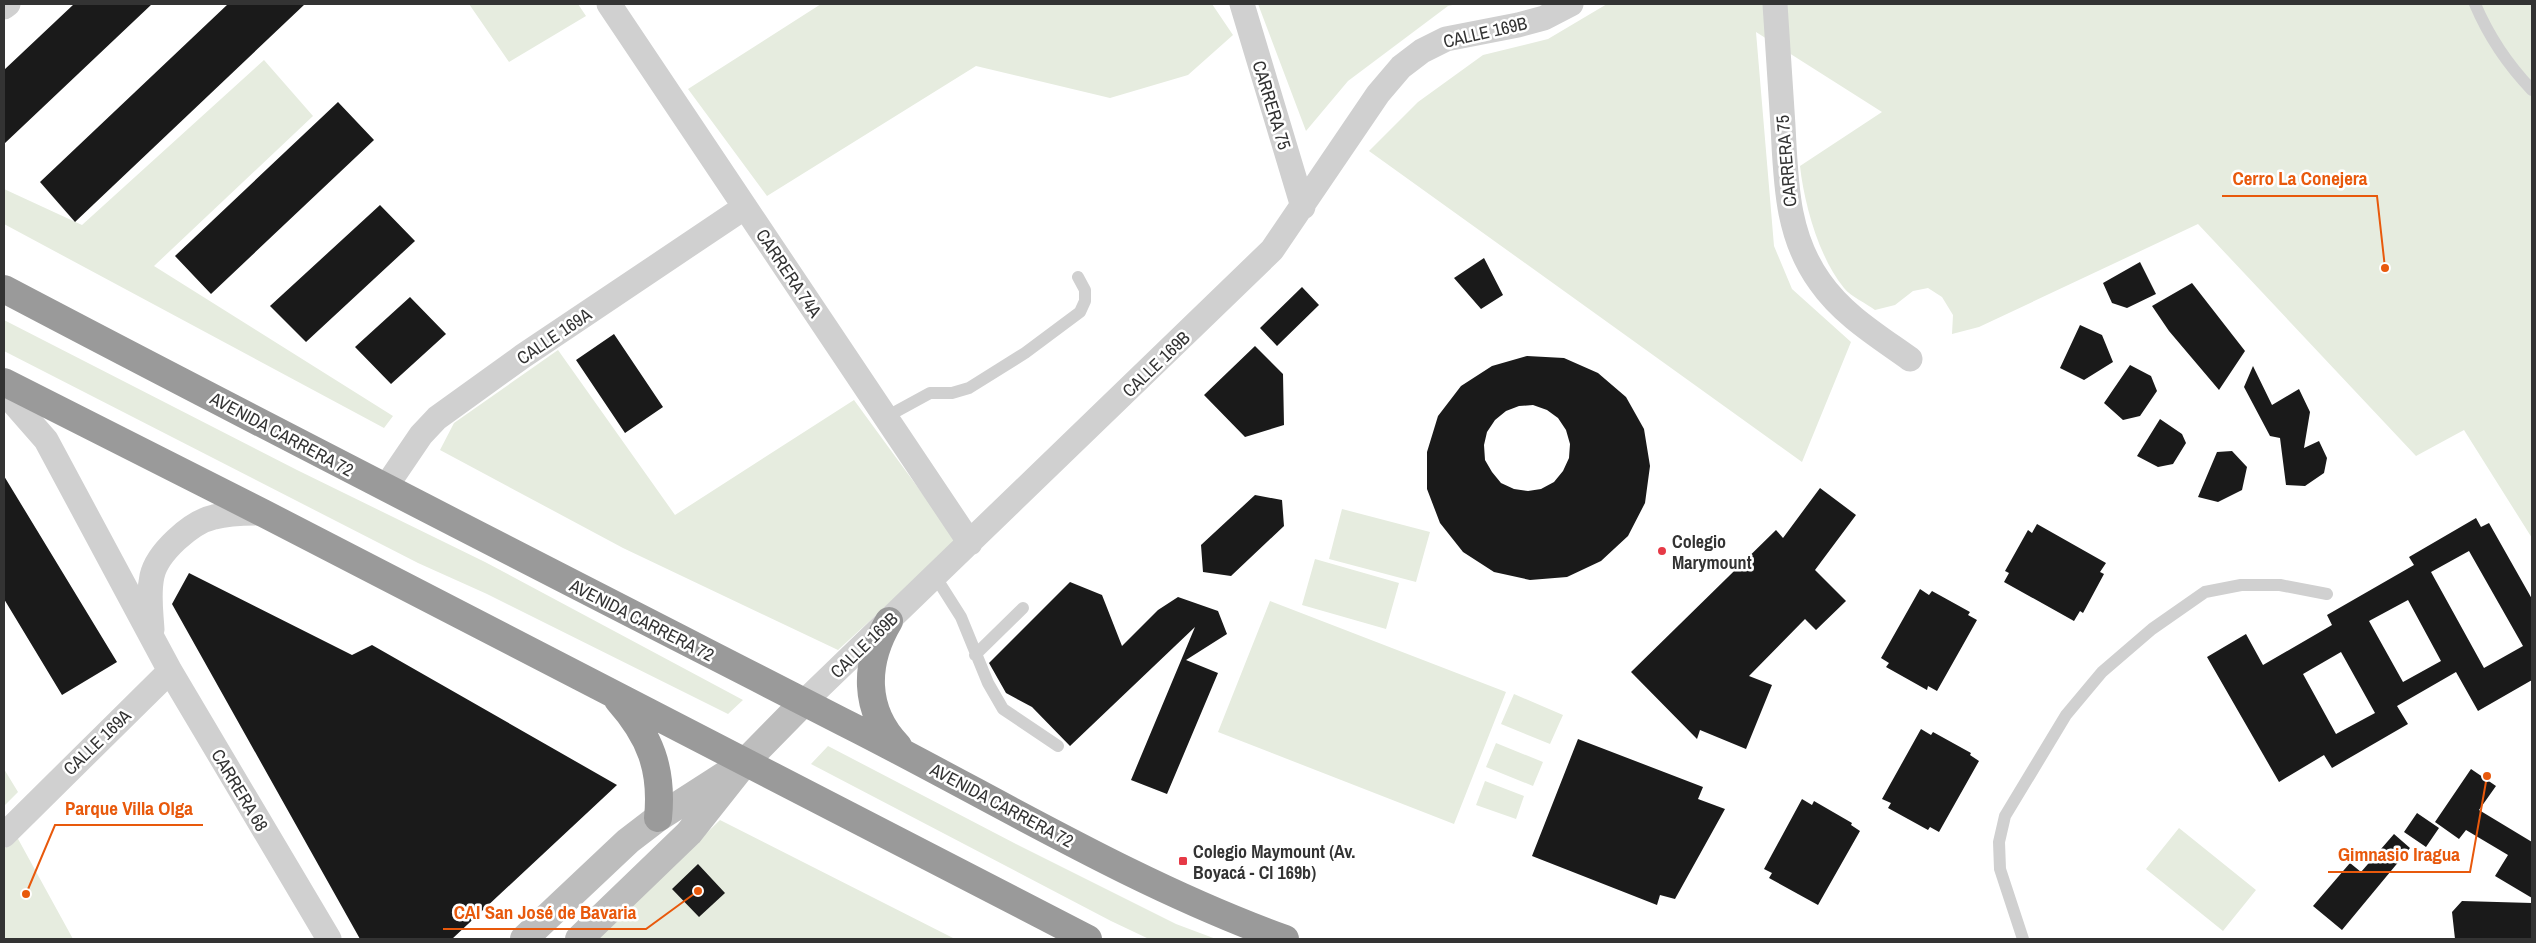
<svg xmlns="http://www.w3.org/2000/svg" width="2536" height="943" font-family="'Archivo Narrow',sans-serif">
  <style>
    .green { fill: #e6ecdf }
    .building { fill: #1a1a1a; fill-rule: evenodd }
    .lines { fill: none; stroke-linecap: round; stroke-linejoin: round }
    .lane { stroke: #d0d0d0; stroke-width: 12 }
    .street { stroke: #d0d0d0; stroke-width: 25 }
    .secondary { stroke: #bdbdbd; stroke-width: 28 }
    .highway { stroke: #9a9a9a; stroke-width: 28 }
    .poi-dot { fill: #e63946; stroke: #fff; stroke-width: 2 }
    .labels { text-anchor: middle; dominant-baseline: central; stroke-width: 5; stroke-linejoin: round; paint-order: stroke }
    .street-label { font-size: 18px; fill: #333; stroke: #fff }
    .poi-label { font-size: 18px; font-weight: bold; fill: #333; stroke: #fff; text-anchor: start }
    .leader { fill: none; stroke: #e8590c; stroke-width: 2 }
    .callout-dot { fill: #e8590c; stroke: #fff; stroke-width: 2 }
    .callout-label { font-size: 19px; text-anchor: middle; font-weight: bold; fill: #e8590c; stroke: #fff; stroke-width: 5; stroke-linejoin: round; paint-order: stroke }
  </style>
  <rect width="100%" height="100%" fill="#fff"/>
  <!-- green -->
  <path class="green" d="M469,4H578L586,16L509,62Z
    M821,4H1212L1233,35L1188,75L1110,98L976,66L767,196L688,89Z
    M1258,4H1457L1448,6L1348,81L1306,131Z
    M1607,4H2532V538L2464,430L2416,456L2198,224L1979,327L1952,334L1953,315L1942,297L1928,288L1913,291L1895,305L1875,310C1866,303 1851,297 1844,288C1819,258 1804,203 1800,166L1882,112L1756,32L1774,246L1792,289L1851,342L1802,462L1369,151L1418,102L1483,55L1548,39Z
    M264,60L313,116L154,266L393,416L384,428L4,224V189L82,225Z
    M4,320L297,470L485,562L743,700L728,714L487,594L418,563L4,351Z
    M558,350L675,515L854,400L957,541L838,650L623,548L440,450L454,423Z
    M1342,509L1430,532L1416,582L1329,559Z
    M1315,559L1399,583L1386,629L1302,605Z
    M1270,601L1506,692L1454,824L1218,732Z
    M1514,694L1563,715L1550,744L1501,724Z
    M1496,743L1543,762L1533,786L1486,767Z
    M828,746L1016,844L1176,924L1216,939H1149L1111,921L811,764Z
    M4,769L18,792L4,806Z
    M1485,781L1524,796L1516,819L1476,805Z
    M720,820L955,939H598Z
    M2179,828L2256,890L2223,931L2146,869Z
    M17,837L73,939H4V849Z"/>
  <!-- building -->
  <path class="building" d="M74,4H152L4,144V70Z
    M228,4H305L75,222L40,182Z
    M338,102L374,140L211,294L175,256Z
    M380,205L415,241L306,342L270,306Z
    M1484,258L1503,295L1481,309L1454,278Z
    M2140,262L2156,294L2127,308L2112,303L2103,283Z
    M2192,283L2245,351L2219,390L2169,331L2152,306Z
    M1302,287L1319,305L1277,346L1260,328Z
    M410,297L446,334L391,384L355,347Z
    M2080,325L2102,335L2113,362L2084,380L2060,368Z
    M614,334L663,407L625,433L576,360Z
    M1255,346L1283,374L1284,425L1245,437L1204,395Z
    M1527,356L1564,358L1598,373L1626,397L1644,429L1650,466L1645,503L1628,536L1601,561L1567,577L1530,580L1494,572L1463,552L1440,523L1427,489V452L1438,416L1461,386L1492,366ZM1533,405L1547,410L1558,418L1566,430L1570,444L1569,458L1563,471L1554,482L1541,489L1528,491L1514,489L1501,483L1492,472L1485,460L1484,445L1487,432L1495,420L1506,411L1519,406Z
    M2130,365L2151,376L2157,391L2140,416L2123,420L2104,403Z
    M2253,366L2272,405L2299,389L2310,412L2304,448L2319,441L2327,458L2324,473L2305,486L2286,485L2280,438L2270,436L2244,387Z
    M2160,419L2182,434L2186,443L2173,464L2158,467L2137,456Z
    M2232,451L2247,467L2242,490L2218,502L2198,497L2217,452Z
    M4,476L117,662L62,695L4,599Z
    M1820,488L1856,515L1815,570L1846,601L1816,630L1805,619L1749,676L1772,685L1746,749L1700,730L1697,739L1631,672L1776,530L1783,538Z
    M1255,495L1282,500L1284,526L1231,576L1203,572L1201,545Z
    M2476,518L2481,527L2489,523L2532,599V680L2478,711L2456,672L2397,706L2408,724L2332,768L2324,755L2279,782L2207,657L2246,634L2263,665L2332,625L2327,615L2414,565L2409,557ZM2469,551L2523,646L2484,668L2431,572ZM2408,600L2441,661L2403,682L2369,621ZM2341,652L2375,713L2336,734L2303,674Z
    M2037,524L2106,563L2100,572L2104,574L2083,613L2080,611L2074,621L2004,582L2009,573L2005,571L2028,530L2032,533Z
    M189,573L352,655L372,645L617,785L452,939H360L172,604Z
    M1070,582L1102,595L1122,646L1158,610L1178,597L1218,611L1227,634L1186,660L1218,673L1167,794L1131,780L1195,627L1070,746L1032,707L1006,693L989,663Z
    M1920,589L1929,595L1932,591L1970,612L1968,615L1977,620L1937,691L1928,686L1927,690L1886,667L1889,663L1881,658Z
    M1921,729L1931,735L1933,732L1971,753L1970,755L1979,761L1939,832L1930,827L1928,830L1888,808L1891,803L1882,799Z
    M1578,739L1703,787L1698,799L1725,809L1675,899L1660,895L1657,905L1532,856Z
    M2471,769L2496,786L2479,810L2532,842V898L2495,876L2508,855L2466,830L2459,839L2435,822Z
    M1802,799L1812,805L1814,801L1852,823L1851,825L1860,831L1818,905L1769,878L1772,873L1764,869Z
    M2417,813L2439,828L2426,847L2404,832Z
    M2394,834L2410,848L2342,930L2313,906L2350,863L2361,872Z
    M698,864L725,893L699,917L672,889Z
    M2462,901L2532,903V939H2455L2452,912Z"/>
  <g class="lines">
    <!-- lane -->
    <path class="lane" d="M2475,4C2489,37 2507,64 2532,90
      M886,417L930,393H952L969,388L1025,353L1080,312L1085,301V290L1078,277
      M935,576L961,617L988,683L1003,709L1058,746
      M975,655L1023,608
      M2023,939L2000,869L1999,842L2005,816L2066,715L2102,672L2152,629L2205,592L2241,585H2280L2327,594"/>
    <!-- street -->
    <path class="street" d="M609,4L970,543
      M1242,4L1303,207
      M1775,4C1778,44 1780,85 1783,126C1786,181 1786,235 1820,282C1843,315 1878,336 1910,359
      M4,7L8,4
      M4,392L46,440L170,671L329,939
      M385,488L421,435L437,418L523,356L745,207
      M152,630C151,612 148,594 152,576C157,553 191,522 214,517C230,513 247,513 263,513
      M803,703L1272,250L1378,94L1401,67L1422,51L1446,39L1518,25L1544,18L1571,4
      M4,835L170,671"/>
    <!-- secondary -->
    <path class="secondary" d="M524,939L628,841L658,818L728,773
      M579,939L689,833L746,761L803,703"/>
    <!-- highway -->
    <path class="highway" d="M4,289C285,437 568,581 851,726C995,799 1133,884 1285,939
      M4,382L263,513L1088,939
      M889,621C864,663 863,710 898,746
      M618,700C650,736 663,769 658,818"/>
  </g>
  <!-- markers -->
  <g class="poi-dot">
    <circle cx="1662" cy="551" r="5"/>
    <rect x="1178" y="856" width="10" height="10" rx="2.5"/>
  </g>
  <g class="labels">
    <!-- street labels -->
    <g class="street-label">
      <text transform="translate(1485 32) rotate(-13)">CALLE 169B</text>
      <text transform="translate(1272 105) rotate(73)">CARRERA 75</text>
      <text transform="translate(1786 161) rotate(-95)">CARRERA 75</text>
      <text transform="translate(789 273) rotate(56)">CARRERA 74A</text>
      <text transform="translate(554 336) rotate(-34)">CALLE 169A</text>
      <text transform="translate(1156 364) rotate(-44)">CALLE 169B</text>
      <text transform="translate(282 434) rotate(28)">AVENIDA CARRERA 72</text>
      <text transform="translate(642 620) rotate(27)">AVENIDA CARRERA 72</text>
      <text transform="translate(864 645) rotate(-44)">CALLE 169B</text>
      <text transform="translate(97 742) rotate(-44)">CALLE 169A</text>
      <text transform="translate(240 790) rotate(59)">CARRERA 68</text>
      <text transform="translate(1002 805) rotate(28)">AVENIDA CARRERA 72</text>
    </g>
    <!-- poi labels -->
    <g class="poi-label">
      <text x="1672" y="541">Colegio<tspan x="1672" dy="21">Marymount</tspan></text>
      <text x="1193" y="851">Colegio Maymount (Av.<tspan x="1193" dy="21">Boyacá - Cl 169b)</tspan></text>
    </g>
  </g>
  <!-- callouts -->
  <path class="leader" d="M2385 268L2377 196H2222M26 894L55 825H203M2487 776L2470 872H2328M698 891L646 929H443"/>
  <g class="callout-dot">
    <circle cx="2385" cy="268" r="5"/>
    <circle cx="26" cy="894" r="5"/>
    <circle cx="2487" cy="776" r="5"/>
    <circle cx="698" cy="891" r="5"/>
  </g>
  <g class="callout-label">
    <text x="2300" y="185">Cerro La Conejera</text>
    <text x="129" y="815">Parque Villa Olga</text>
    <text x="2399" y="861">Gimnasio Iragua</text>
    <text x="545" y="919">CAI San José de Bavaria</text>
  </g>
  <!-- border -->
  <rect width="2536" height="943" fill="none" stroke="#333333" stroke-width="10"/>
</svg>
